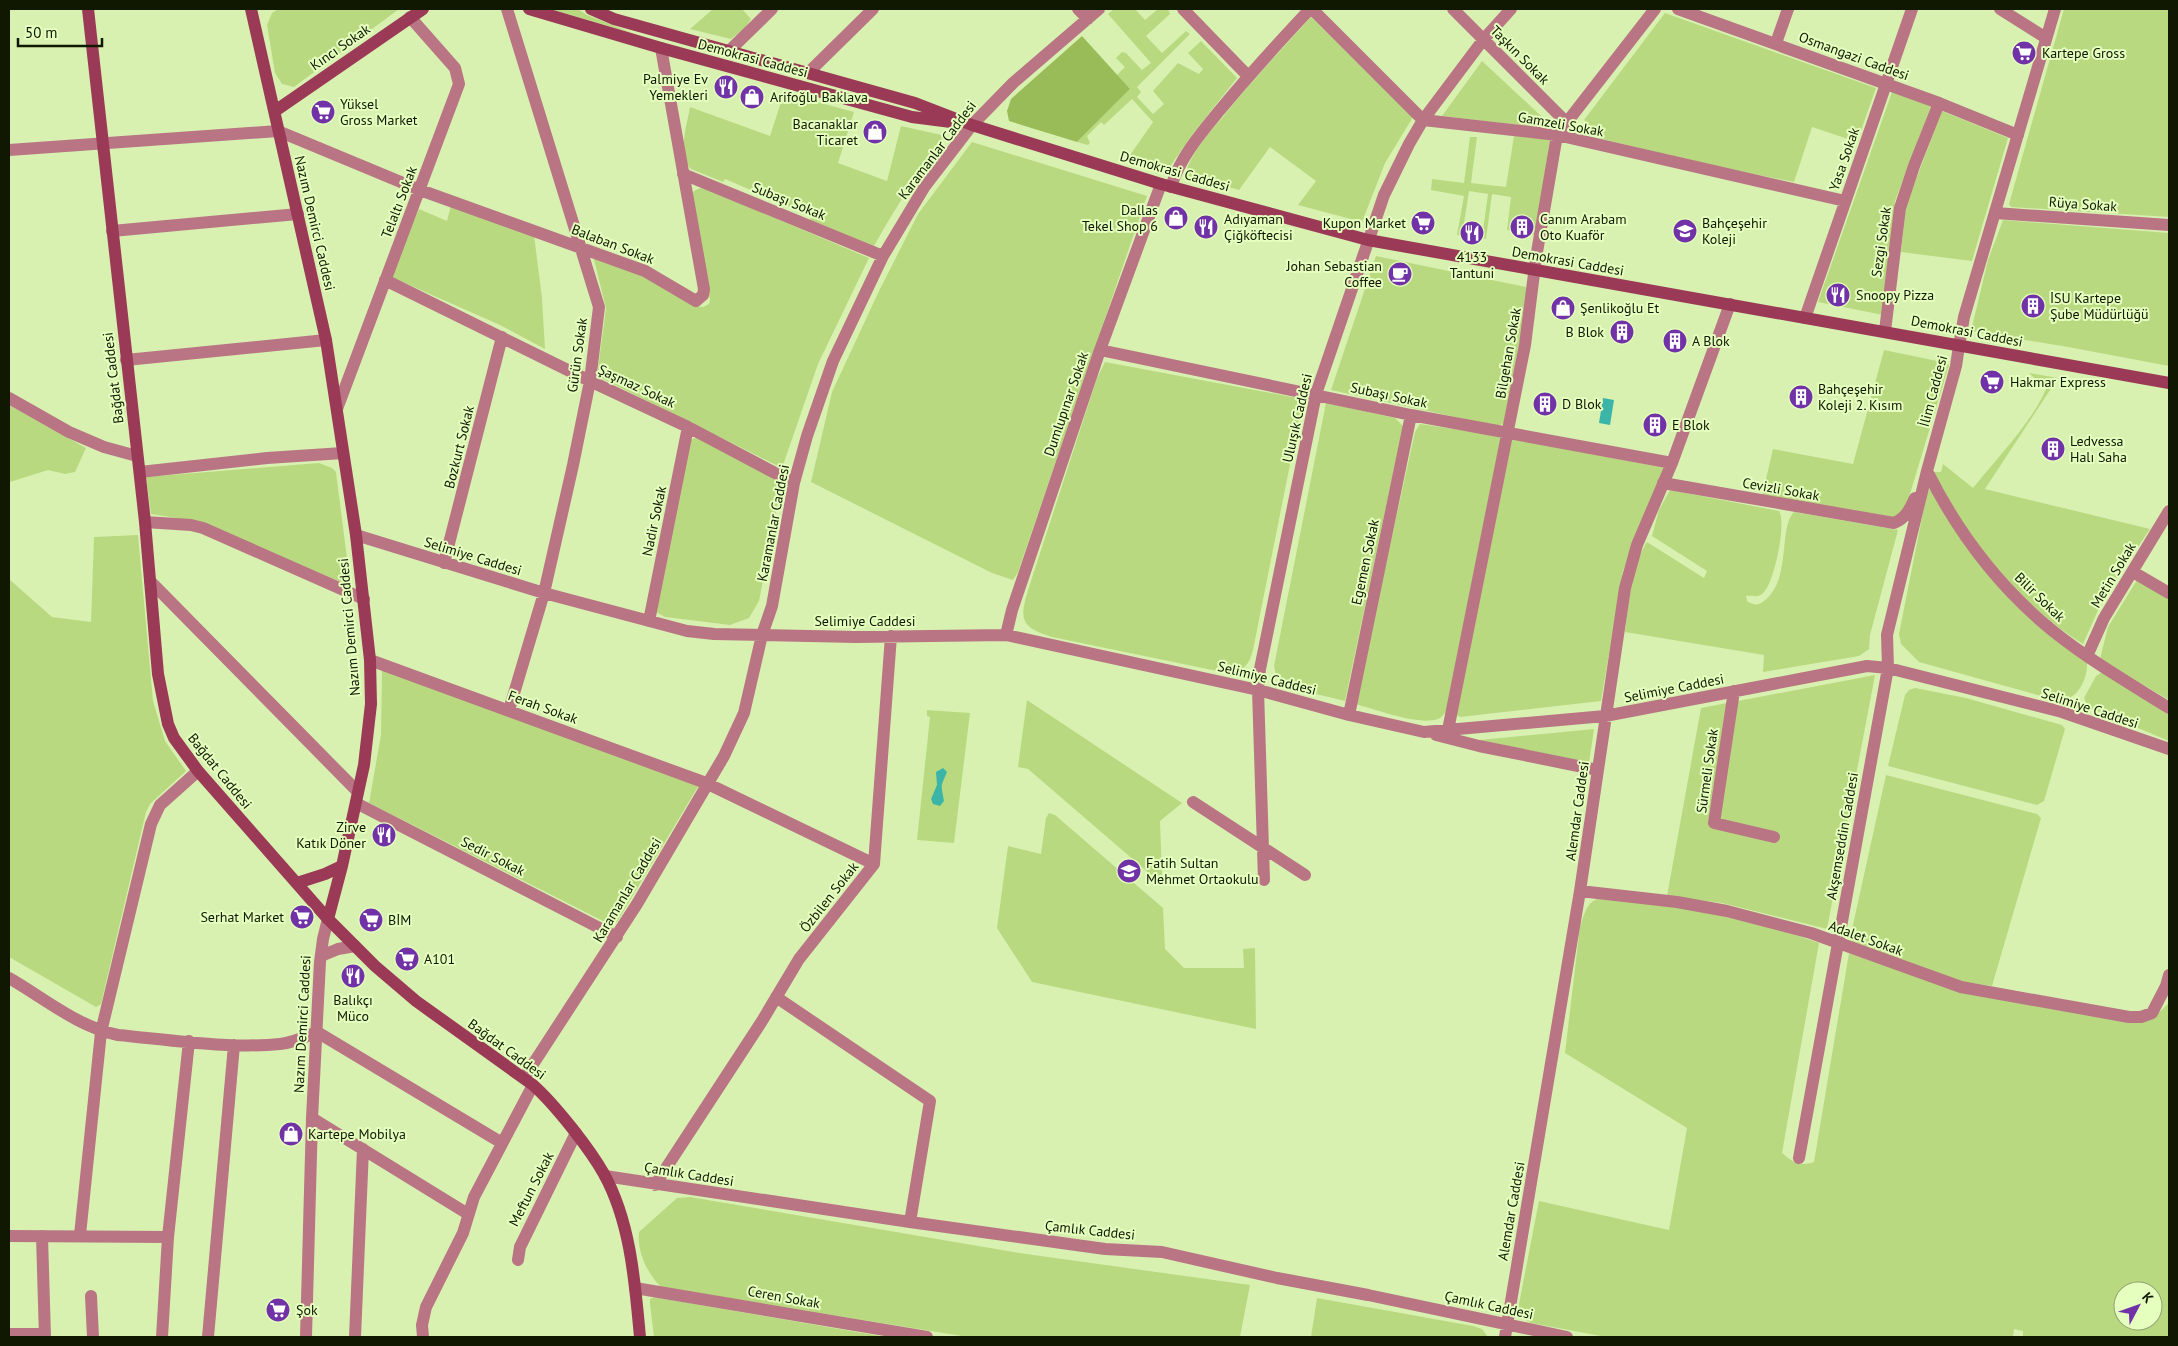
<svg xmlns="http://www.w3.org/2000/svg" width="2178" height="1346" font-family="'PT Sans',sans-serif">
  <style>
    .green { fill: #b9d981; fill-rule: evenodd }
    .forest { fill: #99bc58 }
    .water { fill: #3cb5a9 }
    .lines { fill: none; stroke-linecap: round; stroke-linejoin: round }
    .minor { stroke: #b97584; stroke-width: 12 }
    .tertiary { stroke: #b97584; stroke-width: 12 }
    .secondary { stroke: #9b3a56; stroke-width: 12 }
    .labels { text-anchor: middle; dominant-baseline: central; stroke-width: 4; stroke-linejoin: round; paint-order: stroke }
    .street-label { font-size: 14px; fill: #101802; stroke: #e5ffbe }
    .poi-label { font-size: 14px; fill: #101802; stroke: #e5ffbe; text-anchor: start }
  </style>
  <rect width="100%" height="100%" fill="#d8f1b1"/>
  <!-- green -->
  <path class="green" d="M278,9H399L294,87L282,84L275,73L267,25L272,13Z
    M555,9H578L587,15L633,33L554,10Z
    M713,9H742L751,19L744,29L731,39L690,29Z
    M1114,9H1135L1145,20L1158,9H1168L1170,14L1146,36L1162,53L1186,31L1190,34L1137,87L1141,92L1137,97L1153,114L1164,104L1153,91L1178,63L1199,74L1203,69L1188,53L1201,41L1237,78L1191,136L1167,171L1128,158L1153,122L1132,99L1104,125L1101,122L1087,136L1090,143L1088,145L1077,142L1130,89L1117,75L1125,67L1116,58L1122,52L1126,53L1142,70L1151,63L1108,14Z
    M2064,9H2169V217L2011,207L2009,204Z
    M1665,13L1876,88L1857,142L1812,127L1794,182L1728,169L1602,139L1584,120Z
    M1311,17L1413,117L1385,163L1362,222L1298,205L1316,181L1270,147L1239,190L1185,175C1191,153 1207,135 1222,118C1250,83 1281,50 1311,17Z
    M1482,61L1555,129L1442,116Z
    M1892,92L1931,106L1895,201L1883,315L1818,302Z
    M784,93L854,112L838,163L887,181L901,126L946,136C919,171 895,208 874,246L810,220L811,216L725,179L723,182L691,169C677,154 687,125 690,107L770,136Z
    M1942,111L2008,138L1972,261L1901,252L1906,206Z
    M1514,136L1550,140L1535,235L1507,230L1511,197L1492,194L1486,239L1482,238L1488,194L1469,191L1462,236L1457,235L1464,196L1431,190L1432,179L1464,183L1470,137H1477L1471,183L1506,187Z
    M972,142L1147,196L1018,572L1013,580L992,573L811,482L832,392L879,291L918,214Z
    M700,188L709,190L869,258L818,364L782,468L597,376L606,308L593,256L657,282L696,306L703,307L709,304L710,300L692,195L694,191Z
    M451,205L534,235L542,298L545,349L500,325L389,276L419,209L447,221Z
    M2003,220L2169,233V366L2068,347L1971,331L1988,260Z
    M1376,256L1526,287V309L1504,423L1499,426L1492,425L1331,390Z
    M1884,350L1947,363L1949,365L1906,507L1894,518L1762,496L1773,449L1853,464Z
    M1105,362L1303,399L1253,650C1247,673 1238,672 1217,671L1052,637C1018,627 1020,617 1029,587L1097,378Z
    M2029,373L2058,378L1985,489L2150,529L2104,597L2083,644C2030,612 1987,561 1954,509C1947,497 1938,486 1934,472H1941L1943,464L1973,488C1997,458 2031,424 2046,389Z
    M1326,403L1395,418L1403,426L1345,701L1287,687C1278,682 1276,676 1274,666Z
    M9,405L86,448L75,472L65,474L48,470L10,482L9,485Z
    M1420,424L1501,436L1449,703C1447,709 1445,716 1438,719C1419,726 1375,709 1355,704L1415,432Z
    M696,437L779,480L778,502L759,601L749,618L730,625L665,617L656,612L691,440Z
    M1518,439L1664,468L1623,571L1601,701L1460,717L1454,713L1512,440Z
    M319,463L332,468L336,472L350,582L346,584L189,520L151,514L146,477Z
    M1928,487L1955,531L2087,662C2088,679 2078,700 2059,701L1919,662L1901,644L1899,634Z
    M1670,490L1779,511C1787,523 1774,582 1764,592C1757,599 1754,595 1746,596L1747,601C1753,605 1758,606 1764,601C1792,580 1778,528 1794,512L1898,530L1870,635L1869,649L1859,656L1763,672L1764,655L1625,632C1629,602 1631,567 1647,542L1704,578L1707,571L1652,536L1659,510Z
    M138,535L153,701L165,741L186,771L150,804L146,812L101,1004L96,1007L9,957V579L52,617L91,622L94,537Z
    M2137,580L2169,599V700L2100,659L2108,627Z
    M382,669L699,785L617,922L611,924L603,921L369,803L381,735Z
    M2102,672L2169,715V741L2088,707L2084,698L2096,676Z
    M1875,675L1827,929L1722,903L1667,896L1701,708Z
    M1915,688L1966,698L2062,725L2065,729L2044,801L2037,805L1888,766L1905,695L1909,690Z
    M1027,700L1182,803L1160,821L1162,878L1157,879L1150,874L1028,769L1018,767Z
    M927,710L970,713L954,843L917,840L930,717L927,716Z
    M1594,729L1589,763L1479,740Z
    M1886,775L2037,814L2041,818L1992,986L1951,980L1849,943Z
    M1049,813L1055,815L1163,908L1165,949L1184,968H1244L1243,949L1255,948L1256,1029L1032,982L997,928L1008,846L1041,854L1046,818Z
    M1597,899C1668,902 1752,919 1819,943L1782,1153C1792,1162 1800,1167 1814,1162L1849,953L1955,989L2151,1020L2169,1003V1337H2023V1331L2014,1329L2013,1337H1606L1531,1323L1522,1317L1518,1309L1539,1201L1669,1230L1687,1128L1565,1053L1580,926C1584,916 1586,903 1597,899ZM2123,1291H2153V1321H2123Z
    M690,1197L1019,1253L1250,1285L1240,1337H968L661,1287C647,1273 637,1252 639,1232L677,1198Z
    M654,1297L659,1298L886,1337H654L650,1304V1299Z
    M1317,1298L1473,1326L1482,1329L1488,1337H1311Z"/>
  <!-- forest -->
  <path class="forest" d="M1082,36L1130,89L1077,142L1009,121L1007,111L1011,99Z"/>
  <!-- water -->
  <path class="water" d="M1603,398L1614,400L1610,425L1599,423Z
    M943,768L947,772C940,789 941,783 944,801L940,806L933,804L931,799L937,785L936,772Z"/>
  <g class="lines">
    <!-- minor -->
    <path class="minor" d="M507,9L599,307L590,381L573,465L544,593L509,710
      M1078,9L1088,19
      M1183,9L1248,76
      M1312,9L1423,120L1557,135L1845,201
      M1453,9L1567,123
      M2000,9L2046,38
      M1776,43L1788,9
      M729,51L772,9
      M808,73L873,9
      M9,150L278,131L420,190L645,271L696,301L703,295L704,289L661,48
      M683,174L883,256
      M1171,187C1180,157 1201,133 1220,110C1249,75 1279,42 1310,9
      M1995,213L2169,225
      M112,231L298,214
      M385,280L590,381L688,427L794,483
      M1805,318L1912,9
      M1885,331L1900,208L1914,166L1939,103
      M1100,350L1411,415L1672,463
      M126,360L326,340
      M9,398L69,432L104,447L137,456
      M337,409L459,84L455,68L410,17
      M1927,471C1955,527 1993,579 2041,621C2080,655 2126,681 2169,708
      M140,472L267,458L343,453
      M1663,483L1894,523C1906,518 1910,509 1915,498
      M145,522L191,525L203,528L364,599
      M356,535L544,593L687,631L714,634L856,637L1006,635L1258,690L1349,715L1424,732L1605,716L1867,666L1888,668L2062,712L2169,749
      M444,563L502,337
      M2133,572L2169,593
      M150,581L358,792
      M649,621L688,427
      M1006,635L1012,610L1100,350L1161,184
      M2087,656L2104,618L2169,511
      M370,660L706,783L874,864
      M1734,691L1714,823L1774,837
      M1349,715L1411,415
      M1448,730L1525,345L1536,258L1557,135L1655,9
      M1436,735L1479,746L1598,770
      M1193,802L1305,875
      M356,803L617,937
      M1264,880L1258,690L1260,669L1316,394L1384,195L1409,144L1423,120L1483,40L1511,9
      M1580,891L1677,902L1727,911L1811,933L1961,987L2129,1017H2141L2152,1013L2166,986L2169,975
      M9,978C44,998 78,1027 118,1035C171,1040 227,1049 280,1044C293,1043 305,1037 317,1032L502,1143
      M776,997L930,1101L910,1222
      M524,1078L637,904L724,756L744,713L762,635L772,606L794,483L807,436L833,361L883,256L925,186L972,125L1013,83L1099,9
      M312,1118L468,1214
      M1799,1158L1888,668L1887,635L1927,471L1956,366L1959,346
      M605,1176L910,1222L1105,1249L1162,1252L1277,1278L1368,1295L1567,1337
      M655,1185L762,1021L799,959L874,864L891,636
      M80,1235L101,1032L151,824L160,805L198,771
      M9,1236L168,1237
      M42,1236L45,1337
      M518,1260L520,1247L576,1133
      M635,1288L927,1337
      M91,1296L93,1337
      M9,1334H45
      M162,1337L168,1237L189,1041
      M208,1337L234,1045
      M355,1337L363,1149
      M423,1337L422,1325L426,1307L463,1233L474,1197L533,1085
      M1505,1337L1580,891L1625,588L1637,545L1672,463L1730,304"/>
    <!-- tertiary -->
    <path class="tertiary" d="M1678,9L1939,103L2018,135
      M1959,346L1964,317L2055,9
      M321,956L338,949L355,946
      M306,1337L312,1118L320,962L323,939L328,919"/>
    <!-- secondary -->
    <path class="secondary" d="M88,9L145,522L158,674L168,724L174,738L198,771L328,919L375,966L416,1001L533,1085C548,1098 560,1113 572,1128C583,1142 595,1158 604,1174C631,1223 635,1284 640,1337
      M251,9L326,340L356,535L370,660L371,704L364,765L342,866L328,919
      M529,9L661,48L912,117L951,122
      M591,9L614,19L915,103L972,125L1161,184L1368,240L2169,383
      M275,111L423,9
      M297,883L325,874L342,866"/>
  </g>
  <!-- icons -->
  <defs>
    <symbol id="supermarket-disc" viewBox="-11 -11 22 22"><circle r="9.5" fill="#7232a7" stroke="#e5ffbe"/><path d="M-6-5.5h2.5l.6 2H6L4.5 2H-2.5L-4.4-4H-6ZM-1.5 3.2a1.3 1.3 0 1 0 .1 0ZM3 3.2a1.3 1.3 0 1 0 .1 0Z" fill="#fff"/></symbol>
    <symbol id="restaurant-disc" viewBox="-11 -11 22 22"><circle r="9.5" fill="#7232a7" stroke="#e5ffbe"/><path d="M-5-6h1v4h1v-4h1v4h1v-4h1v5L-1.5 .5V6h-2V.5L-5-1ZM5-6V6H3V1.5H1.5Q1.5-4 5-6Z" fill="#fff"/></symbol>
    <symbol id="shop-disc" viewBox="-11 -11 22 22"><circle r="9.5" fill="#7232a7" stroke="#e5ffbe"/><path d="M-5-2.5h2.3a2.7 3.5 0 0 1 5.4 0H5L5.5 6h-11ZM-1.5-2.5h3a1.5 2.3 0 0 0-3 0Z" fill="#fff"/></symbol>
    <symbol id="building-disc" viewBox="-11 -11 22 22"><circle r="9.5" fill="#7232a7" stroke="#e5ffbe"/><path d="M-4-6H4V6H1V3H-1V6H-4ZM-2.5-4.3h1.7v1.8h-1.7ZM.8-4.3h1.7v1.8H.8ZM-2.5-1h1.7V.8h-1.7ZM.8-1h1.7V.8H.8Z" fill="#fff"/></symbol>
    <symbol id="school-disc" viewBox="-11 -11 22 22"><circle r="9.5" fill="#7232a7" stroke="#e5ffbe"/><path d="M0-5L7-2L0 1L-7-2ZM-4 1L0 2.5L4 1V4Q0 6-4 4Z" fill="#fff"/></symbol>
    <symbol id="cafe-disc" viewBox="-11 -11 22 22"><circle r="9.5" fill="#7232a7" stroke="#e5ffbe"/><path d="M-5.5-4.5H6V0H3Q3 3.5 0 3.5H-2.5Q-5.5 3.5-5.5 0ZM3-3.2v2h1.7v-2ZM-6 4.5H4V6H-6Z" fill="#fff"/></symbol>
  </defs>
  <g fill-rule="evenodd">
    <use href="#supermarket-disc" x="2010" y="39" width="28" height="28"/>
    <use href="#restaurant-disc" x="712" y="73" width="28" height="28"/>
    <use href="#shop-disc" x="738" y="83" width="28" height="28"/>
    <use href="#supermarket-disc" x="309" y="98" width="28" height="28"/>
    <use href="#shop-disc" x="861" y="118" width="28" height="28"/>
    <use href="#shop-disc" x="1162" y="204" width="28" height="28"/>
    <use href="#supermarket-disc" x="1409" y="209" width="28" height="28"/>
    <use href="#restaurant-disc" x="1192" y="213" width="28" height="28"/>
    <use href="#building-disc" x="1508" y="213" width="28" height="28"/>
    <use href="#school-disc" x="1671" y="217" width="28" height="28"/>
    <use href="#restaurant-disc" x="1458" y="219" width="28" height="28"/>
    <use href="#cafe-disc" x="1386" y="260" width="28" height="28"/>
    <use href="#restaurant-disc" x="1824" y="281" width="28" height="28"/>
    <use href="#building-disc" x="2019" y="292" width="28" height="28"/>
    <use href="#shop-disc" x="1549" y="294" width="28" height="28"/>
    <use href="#building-disc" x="1608" y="318" width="28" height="28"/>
    <use href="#building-disc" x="1661" y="327" width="28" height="28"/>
    <use href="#supermarket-disc" x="1978" y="368" width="28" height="28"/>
    <use href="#building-disc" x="1787" y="383" width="28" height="28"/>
    <use href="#building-disc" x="1531" y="390" width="28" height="28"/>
    <use href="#building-disc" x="1641" y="411" width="28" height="28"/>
    <use href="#building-disc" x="2039" y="435" width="28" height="28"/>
    <use href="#restaurant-disc" x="370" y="821" width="28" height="28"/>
    <use href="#school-disc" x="1115" y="857" width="28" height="28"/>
    <use href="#supermarket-disc" x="288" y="903" width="28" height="28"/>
    <use href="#supermarket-disc" x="357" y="906" width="28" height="28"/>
    <use href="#supermarket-disc" x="393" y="945" width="28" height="28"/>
    <use href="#restaurant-disc" x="339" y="962" width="28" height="28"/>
    <use href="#shop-disc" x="277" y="1120" width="28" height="28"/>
    <use href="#supermarket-disc" x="264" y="1296" width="28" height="28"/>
  </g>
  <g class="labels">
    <!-- street labels -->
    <g class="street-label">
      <text transform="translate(340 47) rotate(-35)">Kıncı Sokak</text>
      <text transform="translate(1520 55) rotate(45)">Taşkın Sokak</text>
      <text transform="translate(1854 56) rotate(20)">Osmangazi Caddesi</text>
      <text transform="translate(753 58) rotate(15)">Demokrasi Caddesi</text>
      <text transform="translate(1561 124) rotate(10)">Gamzeli Sokak</text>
      <text transform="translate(937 150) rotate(-53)">Karamanlar Caddesi</text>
      <text transform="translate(1844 159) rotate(-71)">Yasa Sokak</text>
      <text transform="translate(1175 171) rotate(16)">Demokrasi Caddesi</text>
      <text transform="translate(789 201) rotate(22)">Subaşı Sokak</text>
      <text transform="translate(399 202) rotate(-69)">Telaltı Sokak</text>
      <text transform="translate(2083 204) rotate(4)">Rüya Sokak</text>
      <text transform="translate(315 223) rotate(77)">Nazım Demirci Caddesi</text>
      <text transform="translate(1881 242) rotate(-82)">Sezgi Sokak</text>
      <text transform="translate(613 244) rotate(21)">Balaban Sokak</text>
      <text transform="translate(1568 261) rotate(10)">Demokrasi Caddesi</text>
      <text transform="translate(1967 331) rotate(11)">Demokrasi Caddesi</text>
      <text transform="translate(1508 353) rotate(-80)">Bilgehan Sokak</text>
      <text transform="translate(577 355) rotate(-82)">Gürün Sokak</text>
      <text transform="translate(113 378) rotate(-97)">Bağdat Caddesi</text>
      <text transform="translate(637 386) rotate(25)">Şaşmaz Sokak</text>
      <text transform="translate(1933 391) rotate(-75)">İlim Caddesi</text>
      <text transform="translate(1389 395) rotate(12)">Subaşı Sokak</text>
      <text transform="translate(1066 404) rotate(-71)">Dumlupınar Sokak</text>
      <text transform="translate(1297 418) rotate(-77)">Uluışık Caddesi</text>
      <text transform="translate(459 447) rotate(-76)">Bozkurt Sokak</text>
      <text transform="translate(1781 489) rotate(10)">Cevizli Sokak</text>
      <text transform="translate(654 521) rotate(-78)">Nadir Sokak</text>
      <text transform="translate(773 523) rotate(-79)">Karamanlar Caddesi</text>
      <text transform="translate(473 556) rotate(17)">Selimiye Caddesi</text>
      <text transform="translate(1365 562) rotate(-78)">Egemen Sokak</text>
      <text transform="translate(2113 575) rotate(-59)">Metin Sokak</text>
      <text transform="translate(2040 597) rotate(44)">Bilir Sokak</text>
      <text x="865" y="621">Selimiye Caddesi</text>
      <text transform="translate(349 627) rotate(-95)">Nazım Demirci Caddesi</text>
      <text transform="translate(1267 678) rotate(14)">Selimiye Caddesi</text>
      <text transform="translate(1674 688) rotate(-11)">Selimiye Caddesi</text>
      <text transform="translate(543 707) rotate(20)">Ferah Sokak</text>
      <text transform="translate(2090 708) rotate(18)">Selimiye Caddesi</text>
      <text transform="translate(220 771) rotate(51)">Bağdat Caddesi</text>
      <text transform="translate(1707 771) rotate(-82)">Sürmeli Sokak</text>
      <text transform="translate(1577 811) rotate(-82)">Alemdar Caddesi</text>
      <text transform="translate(1842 836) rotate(-80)">Akşemseddin Caddesi</text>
      <text transform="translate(493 856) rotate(27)">Sedir Sokak</text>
      <text transform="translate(627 890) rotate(-59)">Karamanlar Caddesi</text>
      <text transform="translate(829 897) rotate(-52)">Özbilen Sokak</text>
      <text transform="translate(1866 938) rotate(20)">Adalet Sokak</text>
      <text transform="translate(302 1024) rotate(-87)">Nazım Demirci Caddesi</text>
      <text transform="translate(507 1049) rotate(36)">Bağdat Caddesi</text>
      <text transform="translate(689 1174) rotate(9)">Çamlık Caddesi</text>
      <text transform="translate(531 1189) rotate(-63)">Meftun Sokak</text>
      <text transform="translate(1511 1211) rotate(-80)">Alemdar Caddesi</text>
      <text transform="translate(1090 1230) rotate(6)">Çamlık Caddesi</text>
      <text transform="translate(784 1297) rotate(10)">Ceren Sokak</text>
      <text transform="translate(1489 1305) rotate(12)">Çamlık Caddesi</text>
    </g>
    <!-- poi labels -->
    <g class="poi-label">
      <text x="2042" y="53">Kartepe Gross</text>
      <text x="708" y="79" text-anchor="end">Palmiye Ev<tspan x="708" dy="16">Yemekleri</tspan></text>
      <text x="770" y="97">Arifoğlu Baklava</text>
      <text x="340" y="104">Yüksel<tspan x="340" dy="16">Gross Market</tspan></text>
      <text x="858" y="124" text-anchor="end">Bacanaklar<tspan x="858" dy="16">Ticaret</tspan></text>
      <text x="1158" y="210" text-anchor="end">Dallas<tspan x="1158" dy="16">Tekel Shop 6</tspan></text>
      <text x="1224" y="219">Adıyaman<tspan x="1224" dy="16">Çiğköftecisi</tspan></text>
      <text x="1540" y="219">Canım Arabam<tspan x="1540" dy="16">Oto Kuaför</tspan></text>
      <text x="1406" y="223" text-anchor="end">Kupon Market</text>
      <text x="1702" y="223">Bahçeşehir<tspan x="1702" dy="16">Koleji</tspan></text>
      <text x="1472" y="257" text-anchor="middle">4133<tspan x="1472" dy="16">Tantuni</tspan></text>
      <text x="1382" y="266" text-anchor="end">Johan Sebastian<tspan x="1382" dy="16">Coffee</tspan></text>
      <text x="1856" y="295">Snoopy Pizza</text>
      <text x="2050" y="298">İSU Kartepe<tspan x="2050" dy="16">Şube Müdürlüğü</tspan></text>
      <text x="1580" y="308">Şenlikoğlu Et</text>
      <text x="1604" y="332" text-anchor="end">B Blok</text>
      <text x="1692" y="341">A Blok</text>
      <text x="2010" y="382">Hakmar Express</text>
      <text x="1818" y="389">Bahçeşehir<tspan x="1818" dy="16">Koleji 2. Kısım</tspan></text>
      <text x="1562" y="404">D Blok</text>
      <text x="1672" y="425">E Blok</text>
      <text x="2070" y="441">Ledvessa<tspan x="2070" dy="16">Halı Saha</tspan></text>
      <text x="366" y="827" text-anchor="end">Zirve<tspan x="366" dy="16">Katık Döner</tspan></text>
      <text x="1146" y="863">Fatih Sultan<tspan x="1146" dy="16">Mehmet Ortaokulu</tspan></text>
      <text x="284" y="917" text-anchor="end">Serhat Market</text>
      <text x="388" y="920">BİM</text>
      <text x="424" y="959">A101</text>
      <text x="353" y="1000" text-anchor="middle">Balıkçı<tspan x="353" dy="16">Müco</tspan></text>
      <text x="308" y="1134">Kartepe Mobilya</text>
      <text x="296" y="1310">Şok</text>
    </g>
  </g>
  <!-- border -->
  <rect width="2178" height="1346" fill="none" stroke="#101802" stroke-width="20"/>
  <!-- north arrow -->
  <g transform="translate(2138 1306) rotate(49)"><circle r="24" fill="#e5ffbe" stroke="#90a373"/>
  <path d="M0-4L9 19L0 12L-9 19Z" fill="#7232a7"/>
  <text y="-8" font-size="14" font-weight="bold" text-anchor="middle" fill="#101802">K</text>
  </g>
  <!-- scale -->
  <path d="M18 38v8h84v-8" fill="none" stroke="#101802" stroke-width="2.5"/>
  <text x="25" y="38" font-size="15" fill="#101802" stroke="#e5ffbe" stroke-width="4" paint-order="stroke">50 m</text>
</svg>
